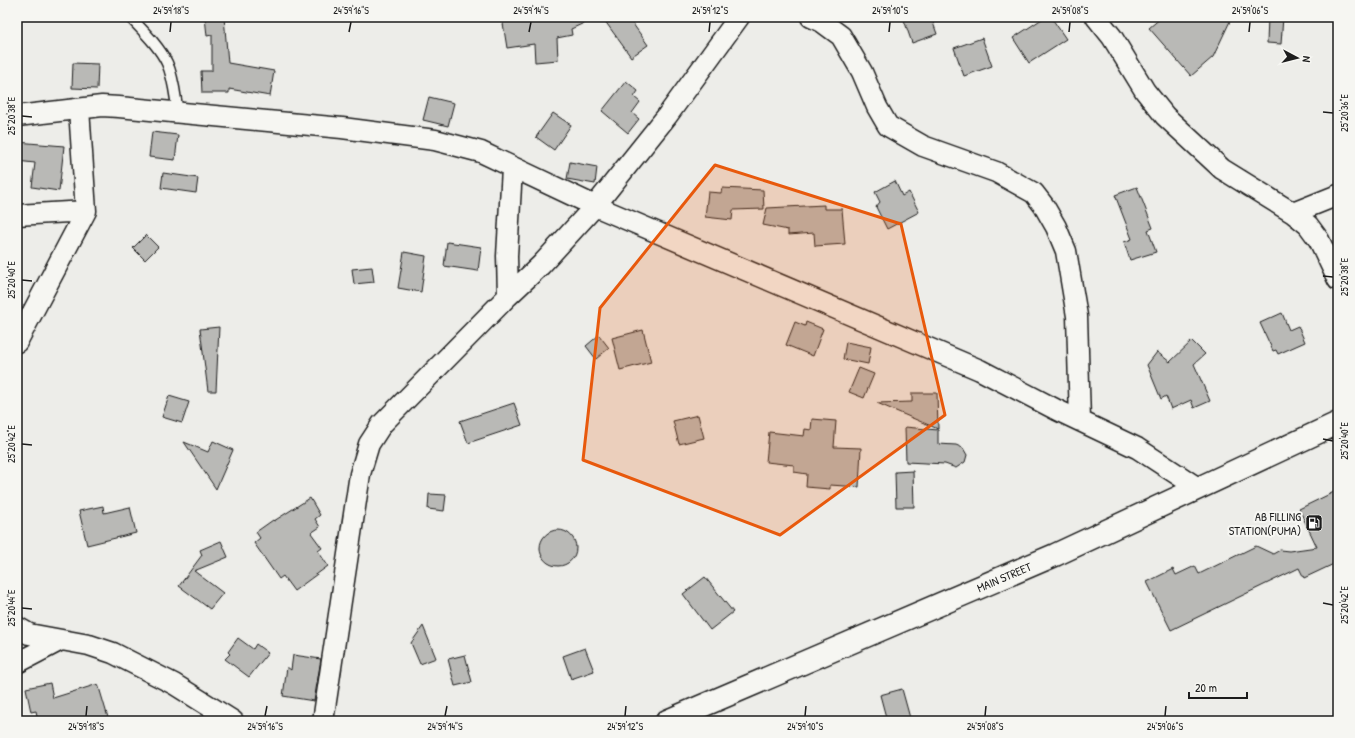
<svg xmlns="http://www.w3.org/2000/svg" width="1355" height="738" font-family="'Patrick Hand',sans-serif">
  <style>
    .building { fill: #b9b9b6; stroke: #1c1c1c }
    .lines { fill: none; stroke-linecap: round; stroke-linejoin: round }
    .service-casing { stroke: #1c1c1c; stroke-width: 13 }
    .minor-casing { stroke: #1c1c1c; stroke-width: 23 }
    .trunk-casing { stroke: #1c1c1c; stroke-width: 25 }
    .service { stroke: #f6f6f2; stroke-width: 10 }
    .minor { stroke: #f6f6f2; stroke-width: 20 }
    .trunk { stroke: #f6f6f2; stroke-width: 22 }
    .marked { fill: #e8590c; fill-opacity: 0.2; stroke: #e8590c; stroke-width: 3; stroke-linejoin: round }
    .ticks { fill: none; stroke: #1c1c1c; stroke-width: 1.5 }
    .labels { text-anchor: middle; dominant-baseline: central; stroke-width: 4; stroke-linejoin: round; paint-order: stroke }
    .poi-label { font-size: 12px; fill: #1c1c1c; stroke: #f6f6f2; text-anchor: end }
    .street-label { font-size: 12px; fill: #1c1c1c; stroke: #f6f6f2 }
    .neatline { fill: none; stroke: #1c1c1c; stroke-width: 1.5 }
    .ticks-label { font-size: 10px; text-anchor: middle; fill: #1c1c1c }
  </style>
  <rect width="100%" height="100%" fill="#edede9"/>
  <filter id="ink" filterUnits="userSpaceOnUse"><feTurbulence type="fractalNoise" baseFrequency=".025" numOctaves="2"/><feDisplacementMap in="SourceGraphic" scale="8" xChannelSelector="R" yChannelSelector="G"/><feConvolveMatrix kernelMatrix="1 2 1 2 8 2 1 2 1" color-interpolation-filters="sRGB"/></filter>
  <g filter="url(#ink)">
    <!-- building -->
    <path class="building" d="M205,17H224L228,63L274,71L270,96L229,89V93H202L201,71H212V35L207,36Z
      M502,17H597L571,29L572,35L557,38L558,60L535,62L534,44L507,48Z
      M602,17H628L648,45L631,57Z
      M903,17H931L937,34L912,43Z
      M1045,17H1051L1066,39L1029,63L1013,38Z
      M1162,17H1232L1213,57L1191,76L1149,28Z
      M1268,17H1283L1281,44L1267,43Z
      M982,38L992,66L964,76L954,48Z
      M73,63L98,64L97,89L72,88Z
      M626,81L638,91L634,97L640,102L632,113L639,119L628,133L602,111Z
      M429,97L454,103L448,126L423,120Z
      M553,113L571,125L554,150L536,137Z
      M152,132L178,135L175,160L149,157Z
      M17,142L64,146L59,191L32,187L35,163L17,161Z
      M570,162L597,167L595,184L567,179Z
      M163,173L198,178L196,193L161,188Z
      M895,181L902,196L909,192L919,212L887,229L876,207L880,202L875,192Z
      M1137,187L1153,228L1148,230L1156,252L1130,260L1124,242L1132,239L1115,195Z
      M722,188L763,190L764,209L733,210L732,220L705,217L708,192L721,193Z
      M824,205V209H842L845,244L815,246L814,233L788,235V230L763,225L767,208Z
      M146,235L158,247L145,260L133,248Z
      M447,242L481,247L478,271L444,266Z
      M404,252L426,256L421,292L398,288Z
      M372,267L374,282L354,284L352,269Z
      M1282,313L1289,330L1298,326L1305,342L1278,354L1276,350L1273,351L1260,323Z
      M795,322L805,326L806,322L823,329L813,356L786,345Z
      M219,327L216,391H208L200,329Z
      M643,330L651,362L620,370L612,338Z
      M599,335L609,348L596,359L586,346Z
      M1192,341L1205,354L1194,364L1210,401L1194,408L1191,400L1171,409L1166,396L1161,399L1147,365L1157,352L1170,362Z
      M846,342L871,347L868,364L843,359Z
      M859,368L874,374L864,398L849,392Z
      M912,393H937L938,429L877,403L912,402Z
      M169,396L189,402L182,423L162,417Z
      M514,403L522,425L468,443L460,421Z
      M698,415L704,438L679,444L673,421Z
      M812,419L836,421L834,447L861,448L859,487L830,485V489L806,487L807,474L794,472V465L766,462L769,432L804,436L805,429L811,430Z
      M905,427L938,430V444L956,445L963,448L967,455L965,462L956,468L945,464L906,462Z
      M213,441L233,450L216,489L184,442L208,452Z
      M913,471L914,507H896L895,472Z
      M1338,490V562L1304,578L1299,568L1171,630L1147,582L1173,569L1176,575L1195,566L1199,574L1256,546L1273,554L1280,550L1289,551L1317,547L1299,509Z
      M429,494L446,495L444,511L428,509Z
      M310,498L320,515L315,519L320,527L311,533L322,548L318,551L328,566L294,591L283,576L279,579L254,543L260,538L256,532L273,520L274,521Z
      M103,506L104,513L130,507L136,533L87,545L79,511Z
      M540 548a18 18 0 1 1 36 0a18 18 0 1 1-36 0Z
      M221,541L228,557L194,571L223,593L210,609L179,586L202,555L200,550Z
      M705,577L733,612L710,630L683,594Z
      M423,626L436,658L420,664L411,643Z
      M238,638L253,649L256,644L268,653L249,677L225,659L230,654L228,652Z
      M585,648L594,671L571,679L563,656Z
      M293,655L321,659L314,701L283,696L287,667L291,670Z
      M465,655L472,682L455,686L448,659Z
      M50,683L53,698L98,684L109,721H38L36,711L31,712L26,688Z
      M902,689L910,718L898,721H887L880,695Z"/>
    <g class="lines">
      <defs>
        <path id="service" d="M130,17C143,31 159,46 167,63C174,78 175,96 178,113"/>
        <path id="minor" d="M811,17L822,22L841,36L862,72L877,107L888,126L923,146L996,172L1034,193L1044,206L1056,227L1066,251L1077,316L1080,421
          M1096,17L1112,37L1145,91L1165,116L1222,169L1293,213L1308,225L1319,240L1338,280
          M17,116L102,106L119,107L342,128L435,140L481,152L595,206L980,370L1057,410L1137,448L1198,488
          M1293,213L1338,195
          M17,215L86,211
          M508,296L507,256L512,168
          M17,342L86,211L79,109
          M17,627L29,634L89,645L113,653L174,684L233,721
          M17,663L61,640
          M323,721L360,474L369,444L382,424L508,296L541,265L595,206L667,116L739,17"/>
        <path id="trunk" d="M667,721L1055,555L1338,423"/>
      </defs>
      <!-- service casing -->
      <use href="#service" class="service-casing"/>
      <!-- minor casing -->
      <use href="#minor" class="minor-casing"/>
      <!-- trunk casing -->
      <use href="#trunk" class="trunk-casing"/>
      <!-- service -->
      <use href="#service" class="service"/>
      <!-- minor -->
      <use href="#minor" class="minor"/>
      <!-- trunk -->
      <use href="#trunk" class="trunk"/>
    </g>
  </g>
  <!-- marked area -->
  <path class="marked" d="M715,165L901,224L945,415L780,535L583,460L600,308Z"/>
  <!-- ticks -->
  <path class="ticks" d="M170,32L171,22M349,32L351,22M529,32L531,22M709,32L710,22M889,32L890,22M1069,32L1070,22M1249,32L1250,22M1323,112L1333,113M22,116L32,117M1323,276L1333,277M22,280L32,281M1323,439L1333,441M22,444L32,445M1323,603L1333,605M22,608L32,609M86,716L87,706M265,716L267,706M445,716L447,706M625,716L626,706M805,716L806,706M985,716L986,706M1165,716L1166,706"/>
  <!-- icons -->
  <defs>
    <symbol id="fuel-square" viewBox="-11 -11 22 22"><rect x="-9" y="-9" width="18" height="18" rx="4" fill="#1c1c1c" stroke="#f6f6f2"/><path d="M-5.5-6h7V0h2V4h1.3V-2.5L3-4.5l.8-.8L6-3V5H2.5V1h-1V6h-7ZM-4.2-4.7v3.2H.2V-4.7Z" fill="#fff"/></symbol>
  </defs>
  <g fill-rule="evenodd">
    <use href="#fuel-square" x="1304" y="513" width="20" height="20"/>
  </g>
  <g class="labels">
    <!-- poi labels -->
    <g class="poi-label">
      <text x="1301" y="516">AB FILLING<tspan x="1301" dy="14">STATION(PUMA)</tspan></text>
    </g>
    <!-- street labels -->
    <g class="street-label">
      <text transform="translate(1004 577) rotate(-23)">MAIN STREET</text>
    </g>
  </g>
  <!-- margin -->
  <rect width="1355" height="738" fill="none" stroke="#f6f6f2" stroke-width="44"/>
  <!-- north arrow -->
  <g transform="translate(1297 58) rotate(97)" stroke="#f6f6f2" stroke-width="3" paint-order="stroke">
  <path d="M0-3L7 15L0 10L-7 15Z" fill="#1c1c1c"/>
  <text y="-6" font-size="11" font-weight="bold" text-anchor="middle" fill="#1c1c1c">N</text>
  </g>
  <!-- scale -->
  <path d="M1189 692v6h58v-6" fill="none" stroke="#1c1c1c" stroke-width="2"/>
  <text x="1195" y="692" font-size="12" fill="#1c1c1c" stroke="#f6f6f2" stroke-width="3" paint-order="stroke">20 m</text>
  <rect x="22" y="22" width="1311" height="694" class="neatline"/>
  <g class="ticks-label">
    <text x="171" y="14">24°59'18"S</text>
    <text x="351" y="14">24°59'16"S</text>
    <text x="531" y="14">24°59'14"S</text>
    <text x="710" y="14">24°59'12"S</text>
    <text x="890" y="14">24°59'10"S</text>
    <text x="1070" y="14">24°59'08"S</text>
    <text x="1250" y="14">24°59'06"S</text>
    <text transform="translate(1344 113) rotate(-90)" y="4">25°20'36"E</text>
    <text transform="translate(11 116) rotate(-90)" y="4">25°20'38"E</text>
    <text transform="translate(1344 277) rotate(-90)" y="4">25°20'38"E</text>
    <text transform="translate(11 280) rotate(-90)" y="4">25°20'40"E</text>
    <text transform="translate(1344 441) rotate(-90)" y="4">25°20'40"E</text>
    <text transform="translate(11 444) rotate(-90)" y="4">25°20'42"E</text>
    <text transform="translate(1344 605) rotate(-90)" y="4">25°20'42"E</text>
    <text transform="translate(11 608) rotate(-90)" y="4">25°20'44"E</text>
    <text x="86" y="730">24°59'18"S</text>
    <text x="265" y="730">24°59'16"S</text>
    <text x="445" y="730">24°59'14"S</text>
    <text x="625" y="730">24°59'12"S</text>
    <text x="805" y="730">24°59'10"S</text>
    <text x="985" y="730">24°59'08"S</text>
    <text x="1165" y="730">24°59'06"S</text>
  </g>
</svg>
